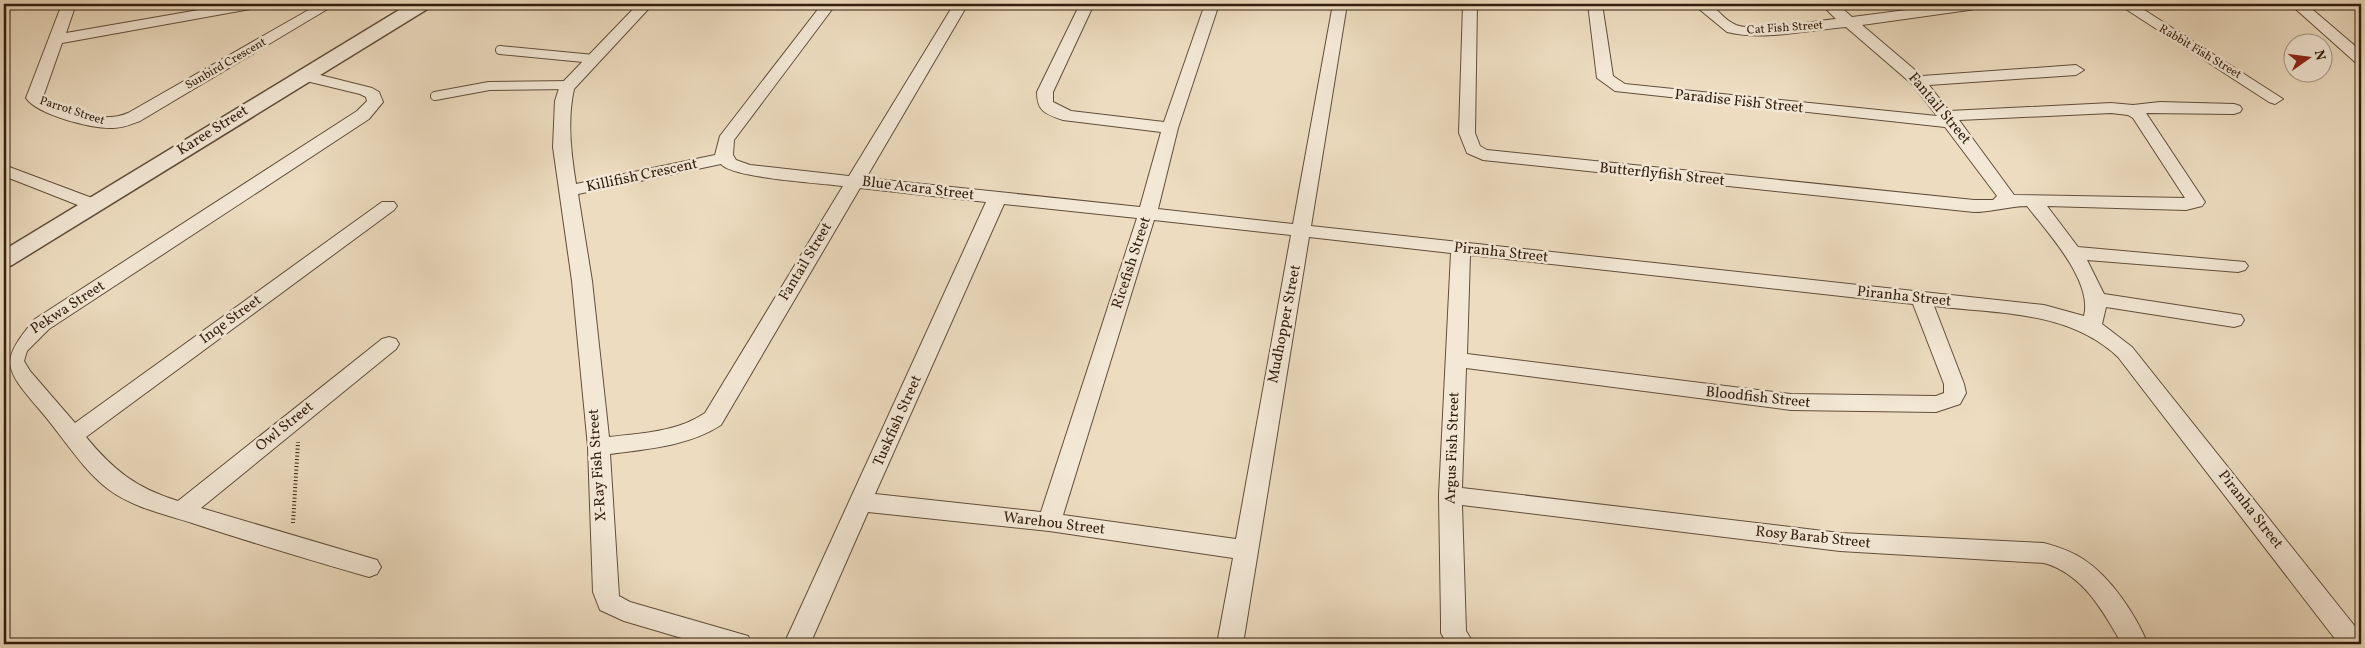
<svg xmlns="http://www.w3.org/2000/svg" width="2365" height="648" font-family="Vollkorn,serif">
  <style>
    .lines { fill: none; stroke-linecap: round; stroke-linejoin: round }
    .service-casing { stroke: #614e3a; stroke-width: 10 }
    .minor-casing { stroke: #614e3a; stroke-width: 2 }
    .tertiary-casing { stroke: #614e3a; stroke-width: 3 }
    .path { stroke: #321e0d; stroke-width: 4; stroke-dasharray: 1 2.5; stroke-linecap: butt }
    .service { stroke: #f3e8d6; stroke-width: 8 }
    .minor { fill: #f3e8d6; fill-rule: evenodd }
    .tertiary { fill: #f3e8d6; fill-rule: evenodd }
    .labels { text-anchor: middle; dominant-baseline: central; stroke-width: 5; stroke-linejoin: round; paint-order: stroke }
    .far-street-label { font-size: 12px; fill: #321e0d; stroke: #f3e8d6 }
    .street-label { font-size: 15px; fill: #321e0d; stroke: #f3e8d6 }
  </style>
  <rect width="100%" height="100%" fill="#eddcc0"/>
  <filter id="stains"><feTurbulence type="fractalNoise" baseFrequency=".004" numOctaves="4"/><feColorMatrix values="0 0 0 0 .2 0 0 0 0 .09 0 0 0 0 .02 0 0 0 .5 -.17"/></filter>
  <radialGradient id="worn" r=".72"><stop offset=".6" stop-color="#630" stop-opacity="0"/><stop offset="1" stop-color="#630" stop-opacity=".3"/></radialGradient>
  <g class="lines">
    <defs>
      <path id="service" d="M500,50L594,59
        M435,96L489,86L570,85"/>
      <path id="minor" d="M62,4H76L66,33L233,4H263L256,8L62,43L43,97C64,112 104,124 128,113L319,4H336L140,121C132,124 123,128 113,128C93,129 37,115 26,98Z
        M638,4H653L574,89C567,120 571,153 576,184L715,155L720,136L822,4H836L734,140L733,155L736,160L750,165L849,176L954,4H968L866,178L1140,207L1161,132L1063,120C1046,114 1037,112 1037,92L1080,4H1094L1053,92V102L1071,111L1164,122L1205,4H1219L1178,128L1158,209L1293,224L1333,4H1347L1311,226L2044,305L2084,316C2093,281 2048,233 2027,206C2009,206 1993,212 1974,212L1483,160L1467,153L1459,133L1463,4H1477L1475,133L1480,146L1487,150L1974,200H1993L1997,196L1945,127L1615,91L1597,78L1588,4H1602L1613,76L1625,84L1937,116L1912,84L1846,27C1809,30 1762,41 1727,32L1693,4C1720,2 1716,16 1736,25C1753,32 1815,21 1836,19L1821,4H1837L1852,17L1953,4H1975L1976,6L1974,9L1969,10L1862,25L1922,76L2076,65L2084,70L2076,75L1929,85L1949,111L2111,103L2133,105L2160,102L2234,104L2240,106L2242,109L2240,112L2234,114L2146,113L2205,202L2202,206L2186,210L2047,206L2078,247L2245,262L2248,266L2245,270L2238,272L2087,260L2104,294L2241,315L2244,320L2241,325L2234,327L2106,307L2102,324L2132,347L2361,634V644H2339L2118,357C2068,310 1998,314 1934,306L1964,384L1966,393L1960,404L1936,412L1791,410L1466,368L1462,488L1840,533L2044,543C2058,547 2071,551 2083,559C2111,577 2135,614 2148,644H2122C2103,611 2083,574 2044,563L1840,551L1462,505L1466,631L1474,644H1447L1441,633V620L1439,495L1451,253L1309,237L1243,644H1217L1233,558L1049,531L868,512L810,644H784L986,202L860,188L721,425C689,446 647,449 610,454L619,596L630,602L748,636L752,644H702L624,621L600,610L593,592L588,447L572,281L553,147L555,101L560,85ZM2111,113L2128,115L2133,118L2185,198L2014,195L1959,120ZM721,164C731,178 822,183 843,186L705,413C677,432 642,433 609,437L592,281L578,194ZM1004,204L1137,218L1041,512L875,494ZM1154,220L1291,235L1236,539L1063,515ZM1470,255L1913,304L1944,384V393L1936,396L1791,394L1467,354Z
        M2118,4H2135L2283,99L2275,104L2269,102Z
        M2290,4H2306L2361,51V64L2355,62Z
        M304,71L372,88L379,92L383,102L369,119L49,329L27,351L24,361L30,371L75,423L382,202H394L397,206L394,210L86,437C113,470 136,488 178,501L382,339L389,337L396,339L399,344L396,349L201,508L377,560L381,567L377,574L369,577C310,560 250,542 192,523C163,514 132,507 108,489C80,467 62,435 39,409C3,367 0,361 35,319L357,111L367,101L366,97L360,94L298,79L296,76L298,73Z
        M4,165L100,201L103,205L100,209H88L4,176Z"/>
      <path id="tertiary" d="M409,4H431L429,8L12,265L4,268V250Z"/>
    </defs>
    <!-- service casing -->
    <use href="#service" class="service-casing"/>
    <!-- minor casing -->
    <use href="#minor" class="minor-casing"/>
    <!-- tertiary casing -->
    <use href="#tertiary" class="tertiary-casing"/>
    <!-- path -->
    <path class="path" d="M293,523L298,442"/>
    <!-- service -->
    <use href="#service" class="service"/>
    <!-- minor -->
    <use href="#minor" class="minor"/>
    <!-- tertiary -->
    <use href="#tertiary" class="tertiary"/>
  </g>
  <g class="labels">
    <!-- far-street labels -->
    <g class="far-street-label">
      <text transform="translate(1785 28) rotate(-4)">Cat Fish Street</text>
      <text transform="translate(2200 52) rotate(31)">Rabbit Fish Street</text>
      <text transform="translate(226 64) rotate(-30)">Sunbird Crescent</text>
      <text transform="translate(72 111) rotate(18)">Parrot Street</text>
    </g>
    <!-- street labels -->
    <g class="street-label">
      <text transform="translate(1739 102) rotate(6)">Paradise Fish Street</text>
      <text transform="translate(1939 109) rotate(50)">Fantail Street</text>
      <text transform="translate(213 131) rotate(-32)">Karee Street</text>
      <text transform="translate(1662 175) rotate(6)">Butterflyfish Street</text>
      <text transform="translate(642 176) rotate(-12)">Killifish Crescent</text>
      <text transform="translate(918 189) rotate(7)">Blue Acara Street</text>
      <text transform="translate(1501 253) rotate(6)">Piranha Street</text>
      <text transform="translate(806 262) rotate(-59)">Fantail Street</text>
      <text transform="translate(1132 263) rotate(-72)">Ricefish Street</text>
      <text transform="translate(1904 297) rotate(6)">Piranha Street</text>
      <text transform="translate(68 308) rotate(-33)">Pekwa Street</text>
      <text transform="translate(231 320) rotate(-36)">Inqe Street</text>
      <text transform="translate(1285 324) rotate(-79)">Mudhopper Street</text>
      <text transform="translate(1758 398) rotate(6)">Bloodfish Street</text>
      <text transform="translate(898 421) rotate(-66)">Tuskfish Street</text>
      <text transform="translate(285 427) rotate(-39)">Owl Street</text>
      <text transform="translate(1453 448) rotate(-88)">Argus Fish Street</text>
      <text transform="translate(598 465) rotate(-94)">X-Ray Fish Street</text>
      <text transform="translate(2250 510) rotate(52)">Piranha Street</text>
      <text transform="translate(1054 524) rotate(7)">Warehou Street</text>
      <text transform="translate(1813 538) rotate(6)">Rosy Barab Street</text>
    </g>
  </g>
  <!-- margin -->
  <rect width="2365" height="648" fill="none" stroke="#eddcc0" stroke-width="20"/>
  <rect x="5" y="5" width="2355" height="638" fill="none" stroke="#321e0d" stroke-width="2.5"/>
  <rect x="10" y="10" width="2345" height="628" fill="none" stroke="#321e0d"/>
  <!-- north arrow -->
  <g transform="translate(2308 58) rotate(76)"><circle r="24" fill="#f3e8d6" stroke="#a69786"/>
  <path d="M0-4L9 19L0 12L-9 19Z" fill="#8f2418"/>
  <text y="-8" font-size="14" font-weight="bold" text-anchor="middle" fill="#321e0d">N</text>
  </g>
  <rect width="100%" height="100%" filter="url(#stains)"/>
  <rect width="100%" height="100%" fill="url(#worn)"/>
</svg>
